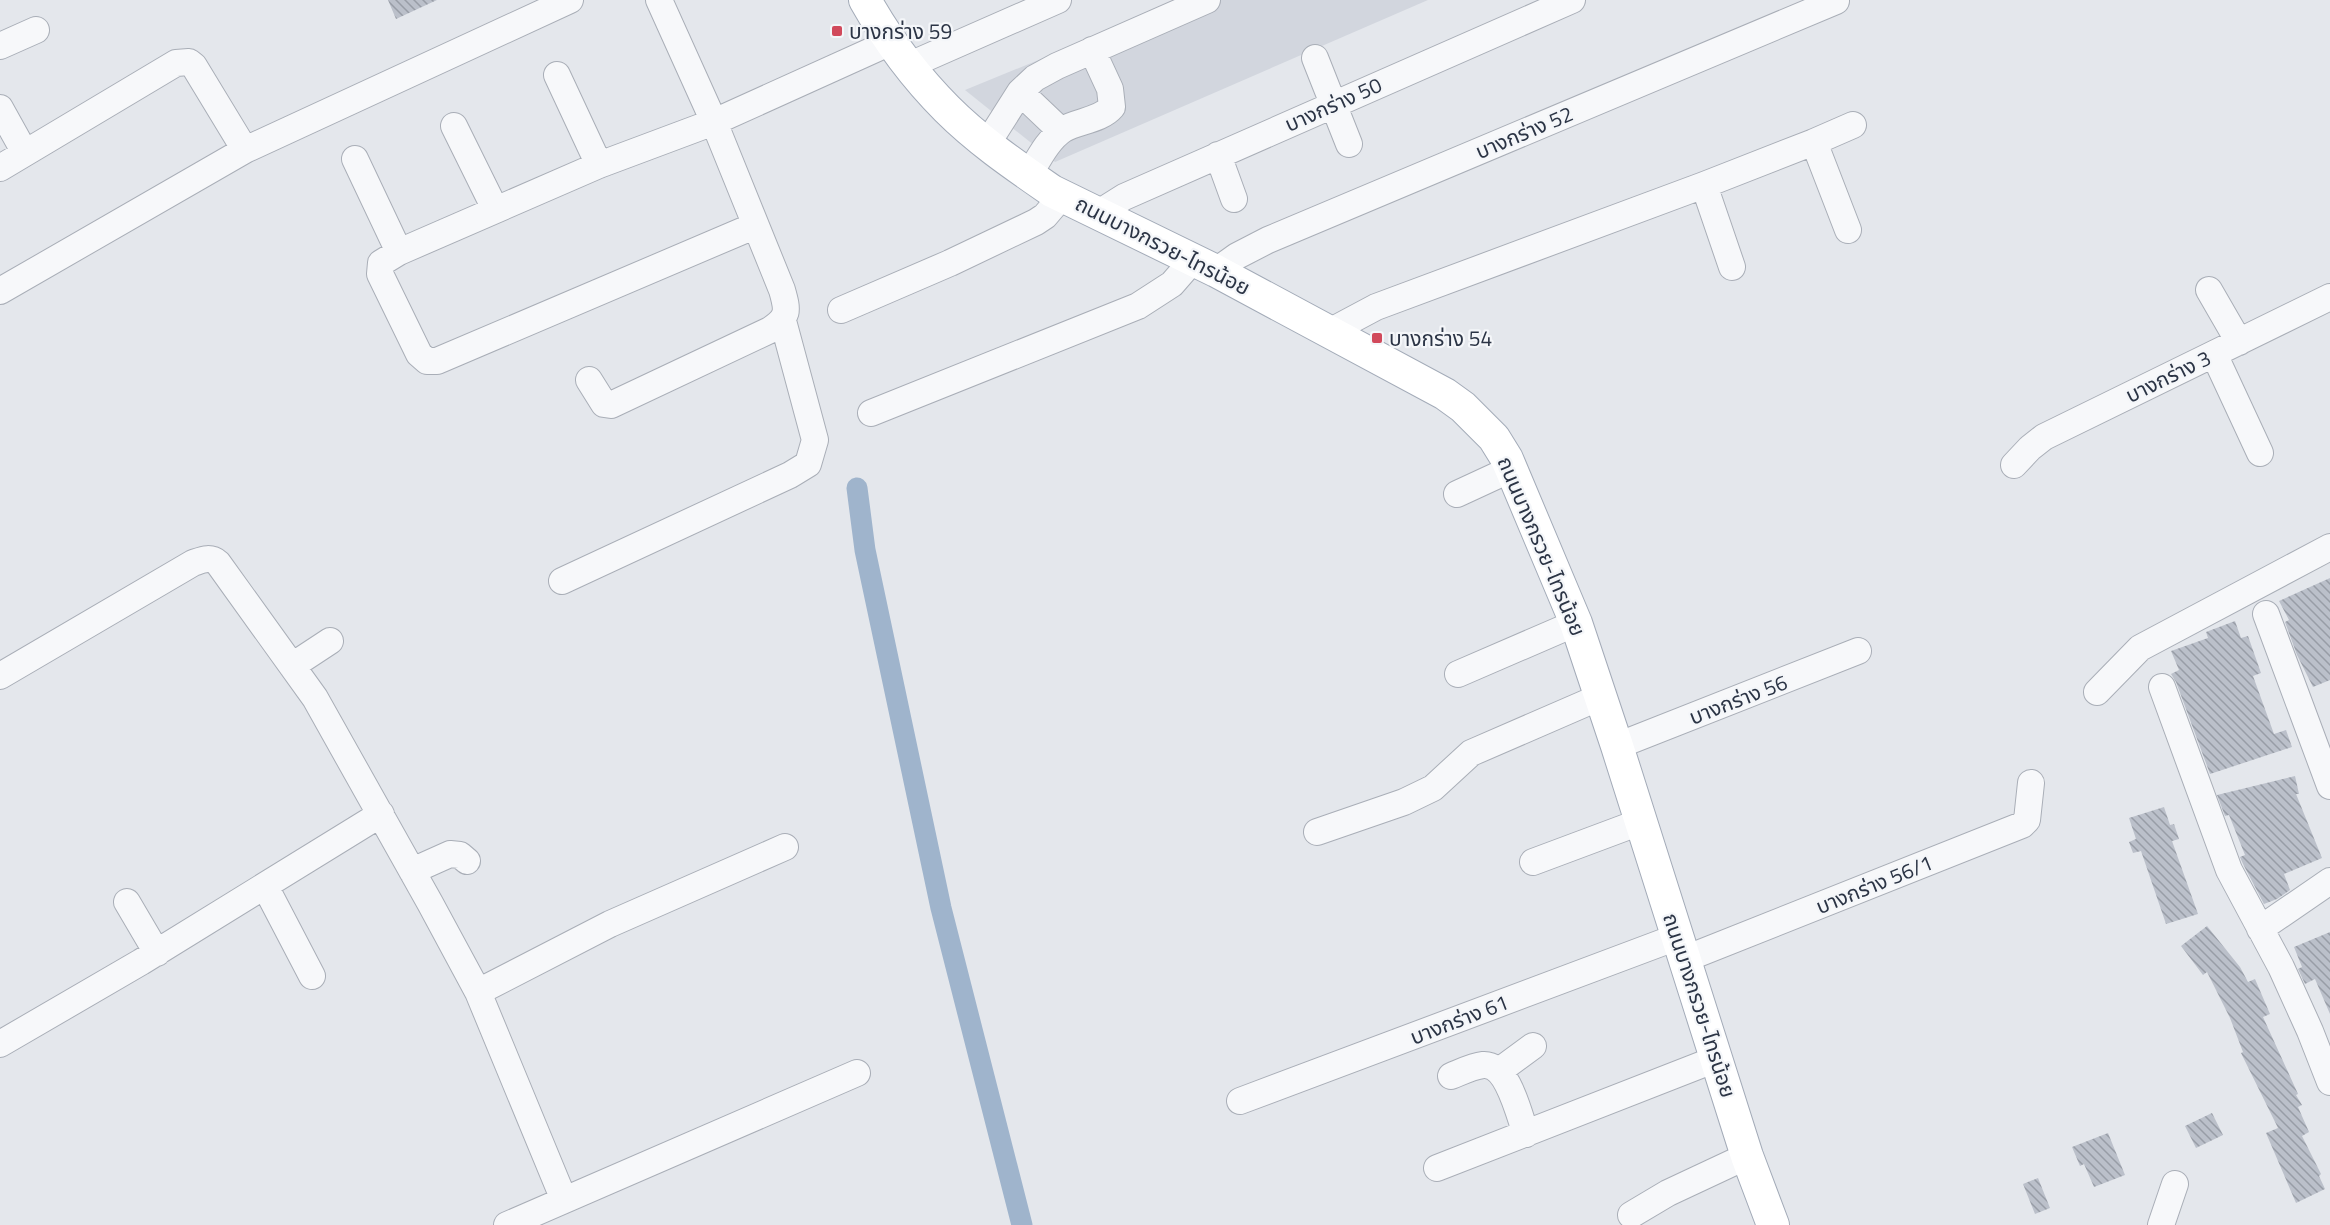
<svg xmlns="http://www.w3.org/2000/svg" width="2330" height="1225" font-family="'Titillium Web','Noto Sans Thai',sans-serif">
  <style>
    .built { fill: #d2d6de }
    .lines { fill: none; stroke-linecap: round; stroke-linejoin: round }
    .canal { stroke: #9fb4cc; stroke-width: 21 }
    .building { fill: url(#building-back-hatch) }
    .minor-casing { stroke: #a9aeb7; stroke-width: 28 }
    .major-casing { stroke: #a3abb8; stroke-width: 34 }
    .minor { stroke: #f7f8fa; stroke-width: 26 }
    .major { stroke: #fff; stroke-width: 32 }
    .poi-dot { fill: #d1495b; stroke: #f4f6f9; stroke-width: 2 }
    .labels { text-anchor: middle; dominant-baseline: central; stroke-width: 4.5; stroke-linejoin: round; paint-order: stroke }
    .poi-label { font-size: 21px; fill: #2b3445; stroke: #f4f6f9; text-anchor: start }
    .street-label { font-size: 21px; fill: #2b3445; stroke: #f4f6f9 }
  </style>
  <defs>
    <pattern id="building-back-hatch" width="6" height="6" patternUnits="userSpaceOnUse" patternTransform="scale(1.5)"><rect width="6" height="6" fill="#bbc0ca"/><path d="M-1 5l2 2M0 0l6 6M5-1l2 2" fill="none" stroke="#989da6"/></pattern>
  </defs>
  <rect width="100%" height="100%" fill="#e4e7ec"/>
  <!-- built -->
  <path class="built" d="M1185,0H1428L1055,162L965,90Z"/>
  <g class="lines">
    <!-- canal -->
    <path class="canal" d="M857,488L865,550L941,908L1022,1225"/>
  </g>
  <!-- building -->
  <path class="building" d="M388,0H437L396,19Z
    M2330,578V680L2313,687L2297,655L2285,622L2289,620L2279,601Z
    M2235,621L2241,638L2248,636L2261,673L2253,676L2274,734L2286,730L2292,747L2210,774L2176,682L2171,674L2179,670L2171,651L2208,638L2206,632Z
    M2295,776L2299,794H2296L2322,858L2284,874L2290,890L2277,899L2264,904L2243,864L2240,857L2245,855L2229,815L2225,816L2217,795Z
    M2164,807L2170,825L2174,824L2179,839L2172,841L2198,914L2166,924L2141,851L2133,853L2129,842L2136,839L2129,818Z
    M2207,926L2240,967L2248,982L2255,979L2270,1014L2263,1017L2298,1094L2296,1095L2302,1105L2298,1107L2309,1132L2302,1136L2321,1174L2319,1176L2325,1189L2296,1203L2266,1133L2278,1128L2241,1053L2243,1052L2230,1018L2207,972L2203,975L2181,946Z
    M2330,932V1014L2315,979L2305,984L2298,969L2302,967L2294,947Z
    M2212,1113L2223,1135L2196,1148L2185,1126Z
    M2108,1133L2125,1175L2094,1187L2084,1164L2080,1166L2072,1147Z
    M2038,1178L2050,1208L2035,1214L2023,1184Z"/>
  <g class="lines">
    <defs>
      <path id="minor" d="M0,46L36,30
        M1315,58L1349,144
        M910,65L1058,0
        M557,75L599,165
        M1020,92L1061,131
        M0,108L25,153
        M454,126L495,209
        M1814,142L1853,125
        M987,144L1020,92L1035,78L1057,66L1207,0
        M1218,155L1234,199
        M355,159L399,252
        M0,168L176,63L189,62L194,66L245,150
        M1029,175C1038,160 1048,139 1064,129C1078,121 1101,120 1112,107L1110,89L1092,50
        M1704,185L1732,267
        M1097,214L1124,197L1572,0
        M754,226L437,361H427L419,354L380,274L381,263L399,252L599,165L714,122L891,42
        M1216,271L1237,256L1268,240L1836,1
        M2209,290L2239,342
        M0,291L245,150L570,0
        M841,310L950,263L1036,222L1045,216L1062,196
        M1331,331L1376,307L1704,185L1814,142L1848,230
        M2214,354L2260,453
        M589,380L604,404L611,405L770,330C789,317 788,311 782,290L714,122L659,0
        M871,413L1138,306L1172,284L1192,261
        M2014,465L2030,448L2044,437L2330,297
        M1457,494L1511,469
        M562,581L790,475L808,464L815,440L783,321
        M2266,614L2330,786
        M292,666L330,641
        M1458,674L1576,623
        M0,676L193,563C202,560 210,556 218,563L315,698L430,903L478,992L564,1200
        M2162,687L2229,870L2281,967L2310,1031L2330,1082
        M2097,692L2140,648L2330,547
        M1617,746L1858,651
        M1317,832L1404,802L1433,788L1471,753L1600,697
        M1533,862L1640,822
        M412,871L450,854L460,855L467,861
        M265,886L312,976
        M127,902L157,953
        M2260,929L2330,881
        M1685,959L2022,825L2027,820L2031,783
        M478,992L610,924L785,847
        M0,1044L141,962L381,814
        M1499,1071L1533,1046
        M1451,1076C1461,1072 1473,1066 1483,1065C1508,1063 1519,1115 1526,1134
        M1240,1101L1677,937
        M1437,1168L1716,1059
        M1631,1215L1668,1193L1747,1156
        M507,1225L857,1073
        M2161,1225L2175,1184"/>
      <path id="major" d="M865,0C887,39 916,78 947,109C979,141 1016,166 1052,191L1216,271L1445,394L1463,407L1494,438L1507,459L1576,623L1617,746L1747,1156L1773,1225"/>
    </defs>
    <!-- minor casing -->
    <use href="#minor" class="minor-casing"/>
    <!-- major casing -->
    <use href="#major" class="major-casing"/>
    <!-- minor -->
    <use href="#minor" class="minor"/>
    <!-- major -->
    <use href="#major" class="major"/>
  </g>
  <!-- markers -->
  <g class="poi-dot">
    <rect x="831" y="25" width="12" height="12" rx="3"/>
    <rect x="1371" y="332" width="12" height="12" rx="3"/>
  </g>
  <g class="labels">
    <!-- poi labels -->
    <g class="poi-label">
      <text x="849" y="31">บางกร่าง 59</text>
      <text x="1389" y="338">บางกร่าง 54</text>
    </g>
    <!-- street labels -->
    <g class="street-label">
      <text transform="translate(1333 104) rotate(-24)">บางกร่าง 50</text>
      <text transform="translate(1524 132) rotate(-23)">บางกร่าง 52</text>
      <text transform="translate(1163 245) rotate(27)">ถนนบางกรวย-ไทรน้อย</text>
      <text transform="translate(2168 376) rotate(-26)">บางกร่าง 3</text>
      <text transform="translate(1542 546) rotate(67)">ถนนบางกรวย-ไทรน้อย</text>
      <text transform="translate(1738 699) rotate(-21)">บางกร่าง 56</text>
      <text transform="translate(1874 884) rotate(-22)">บางกร่าง 56/1</text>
      <text transform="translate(1700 1005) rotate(72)">ถนนบางกรวย-ไทรน้อย</text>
      <text transform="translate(1459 1019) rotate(-21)">บางกร่าง 61</text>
    </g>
  </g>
</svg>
